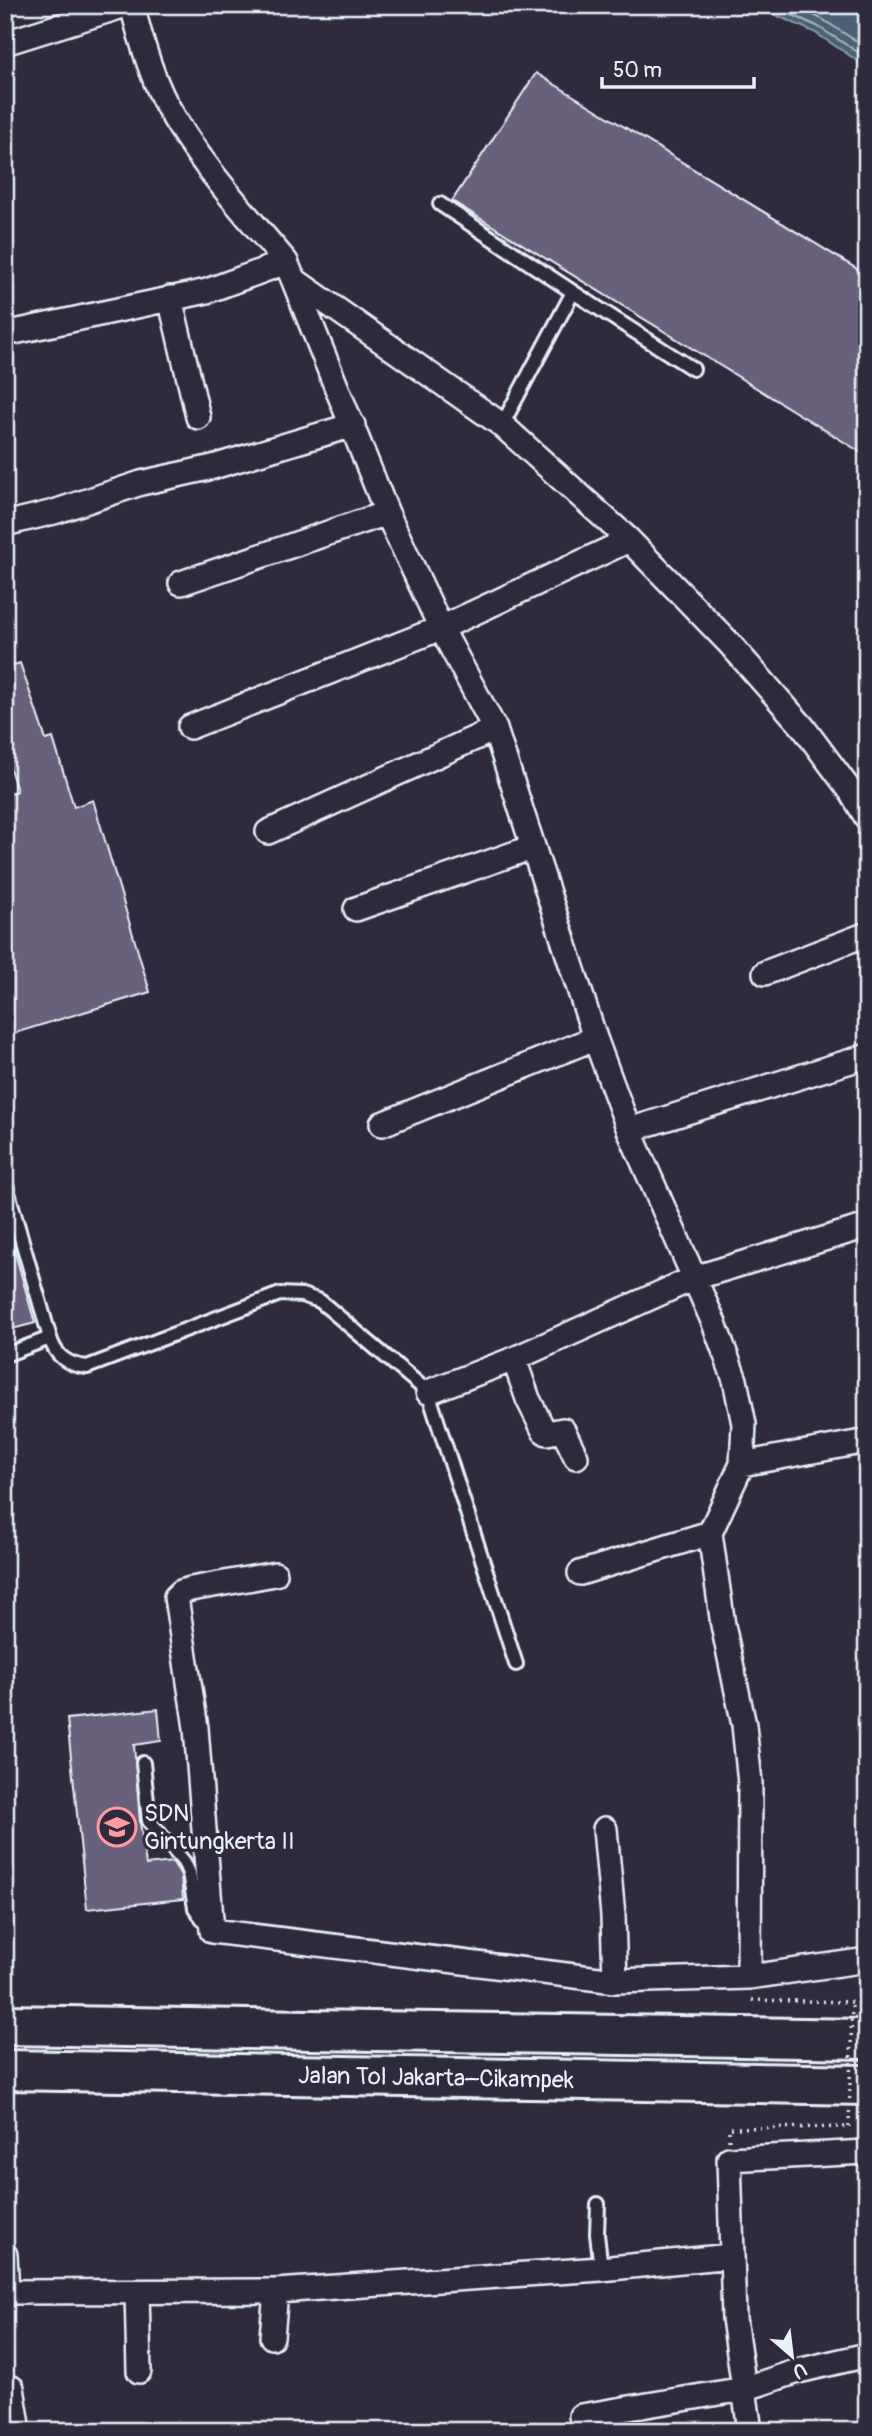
<svg xmlns="http://www.w3.org/2000/svg" width="872" height="2436" font-family="Pangolin,sans-serif">
  <style>
    .water { fill: #4b6175; stroke: #8a9ba9; stroke-width: 2 }
    .lines { fill: none; stroke-linecap: round; stroke-linejoin: round }
    .shore { stroke: #a9b7c4; stroke-width: 2 }
    .building { fill: #69607d; stroke: #e8f1f8; stroke-width: 2 }
    .lane-casing { stroke: #e8f1f8; stroke-width: 18 }
    .street-casing { stroke: #e8f1f8; stroke-width: 28 }
    .highway-casing { stroke: #e8f1f8; stroke-width: 44 }
    .path { stroke: #e8f1f8; stroke-width: 3.5; stroke-dasharray: 2 5; stroke-linecap: butt }
    .lane { stroke: #2f2a3d; stroke-width: 12 }
    .street { stroke: #2f2a3d; stroke-width: 23 }
    .highway { stroke: #2f2a3d; stroke-width: 38 }
    .path-bridge { stroke: #e8f1f8; stroke-width: 3.5; stroke-dasharray: 2 5; stroke-linecap: butt }
    .labels { text-anchor: middle; dominant-baseline: central; stroke-width: 6; stroke-linejoin: round; paint-order: stroke }
    .poi-label { font-size: 24px; fill: #e8f1f8; stroke: #2f2a3d; text-anchor: start }
    .street-label { font-size: 24px; fill: #e8f1f8; stroke: #2f2a3d }
  </style>
  <rect width="100%" height="100%" fill="#2f2a3d"/>
  <filter id="ink" filterUnits="userSpaceOnUse"><feTurbulence type="fractalNoise" baseFrequency=".0143" numOctaves="2"/><feDisplacementMap in="SourceGraphic" scale="14" xChannelSelector="R" yChannelSelector="G"/><feConvolveMatrix kernelMatrix="1 2 1 2 8 2 1 2 1" color-interpolation-filters="sRGB"/></filter>
  <g filter="url(#ink)">
    <!-- water -->
    <path class="water" d="M753,5H867V67L814,32Z"/>
    <g class="lines">
      <!-- shore -->
      <path class="shore" d="M770,5L817,26L867,58
        M792,5L822,19L867,48"/>
    </g>
    <!-- building -->
    <path class="building" d="M536,73L867,275V456L452,201Z
      M20,663L46,740L53,738L74,807L93,800L150,992L5,1036V795L17,791L5,752V668Z
      M10,1235L35,1323L5,1331V1236Z
      M158,1709L161,1741L134,1745L140,1822L146,1865L173,1862L181,1876L183,1899L87,1909L67,1719Z"/>
    <g class="lines">
      <defs>
        <path id="lane" d="M440,204L573,292L502,425
          M573,292L693,369
          M5,1182L50,1338
          M5,1355L50,1338C56,1357 68,1365 87,1367L280,1294L302,1295L320,1301L428,1392L516,1664
          M143,1763L149,1821L184,1862L189,1873L195,1908L209,1928
          M598,2204L597,2234L601,2269"/>
        <path id="street" d="M132,5C140,37 150,73 165,102C197,161 243,211 286,262L293,279L502,425L629,540L729,643L803,727L852,793L867,818
          M5,43L126,5
          M293,279L387,513L441,628L495,729L595,1038L629,1130L714,1323L735,1380L744,1424L742,1464L710,1533L723,1625L744,1725L750,1783L749,1977
          M170,298L198,417
          M5,334L207,291L286,262
          M5,524L54,512L141,483L213,467L353,425
          M181,583L387,513
          M190,727L441,628L629,540
          M268,832L495,729
          M356,909L533,847
          M765,973L867,934
          M382,1124L595,1038
          M629,1130L867,1056
          M514,1359L528,1399L544,1431L547,1433L563,1430L576,1457
          M428,1392L514,1359L694,1278L867,1226
          M742,1464L867,1441
          M580,1573L710,1533
          M275,1574L191,1589L181,1592L176,1597L196,1728L212,1931L615,1981L749,1977L867,1960
          M605,1829L613,1916L615,1981
          M5,2255L7,2292
          M5,2292L276,2291L601,2269L731,2256
          M137,2292L139,2371
          M272,2337L276,2291
          M12,2388L19,2431
          M581,2416L744,2389L798,2371L867,2355
          M750,2431L734,2318L729,2159L867,2152"/>
        <path id="highway" d="M5,2025L867,2039
          M5,2070L867,2085"/>
      </defs>
      <!-- lane casing -->
      <use href="#lane" class="lane-casing"/>
      <!-- street casing -->
      <use href="#street" class="street-casing"/>
      <!-- highway casing -->
      <use href="#highway" class="highway-casing"/>
      <!-- path -->
      <path class="path" d="M752,2000L852,2002
        M729,2140V2128L849,2127"/>
      <!-- lane -->
      <use href="#lane" class="lane"/>
      <!-- street -->
      <use href="#street" class="street"/>
      <!-- highway -->
      <use href="#highway" class="highway"/>
      <!-- path-bridge -->
      <path class="path-bridge" d="M849,2127L852,2002"/>
    </g>
  </g>
  <!-- icons -->
  <defs>
    <symbol id="school-ring" viewBox="-11 -11 22 22"><circle r="9.5" fill="#2f2a3d" stroke="#ff9aa2" stroke-width="1.5"/><path d="M0-5L7-2L0 1L-7-2ZM-4 1L0 2.5L4 1V4Q0 6-4 4Z" fill="#ff9aa2"/></symbol>
  </defs>
  <g fill-rule="evenodd">
    <use href="#school-ring" x="95" y="1805" width="44" height="44"/>
  </g>
  <g class="labels">
    <!-- poi labels -->
    <g class="poi-label">
      <text x="144" y="1813">SDN<tspan x="144" dy="28">Gintungkerta II</tspan></text>
    </g>
    <!-- street labels -->
    <g class="street-label">
      <text transform="translate(436 2078) rotate(1)">Jalan Tol Jakarta–Cikampek</text>
    </g>
  </g>
  <!-- margin -->
  <rect width="872" height="2436" fill="none" stroke="#2f2a3d" stroke-width="28"/>
  <rect x="14" y="14" width="844" height="2408" fill="none" stroke="#e8f1f8" stroke-width="2.5" filter="url(#ink)"/>
  <!-- north arrow -->
  <g transform="translate(792 2356) rotate(152)" stroke="#2f2a3d" stroke-width="5" paint-order="stroke">
  <path d="M0-5L12 26L0 18L-12 26Z" fill="#e8f1f8"/>
  <text y="-10" font-size="19" font-weight="bold" text-anchor="middle" fill="#e8f1f8">U</text>
  </g>
  <!-- scale -->
  <path d="M602 77v10h152v-10" fill="none" stroke="#e8f1f8" stroke-width="3.5"/>
  <text x="613" y="77" font-size="21" fill="#e8f1f8" stroke="#2f2a3d" stroke-width="5" paint-order="stroke">50 m</text>
</svg>
